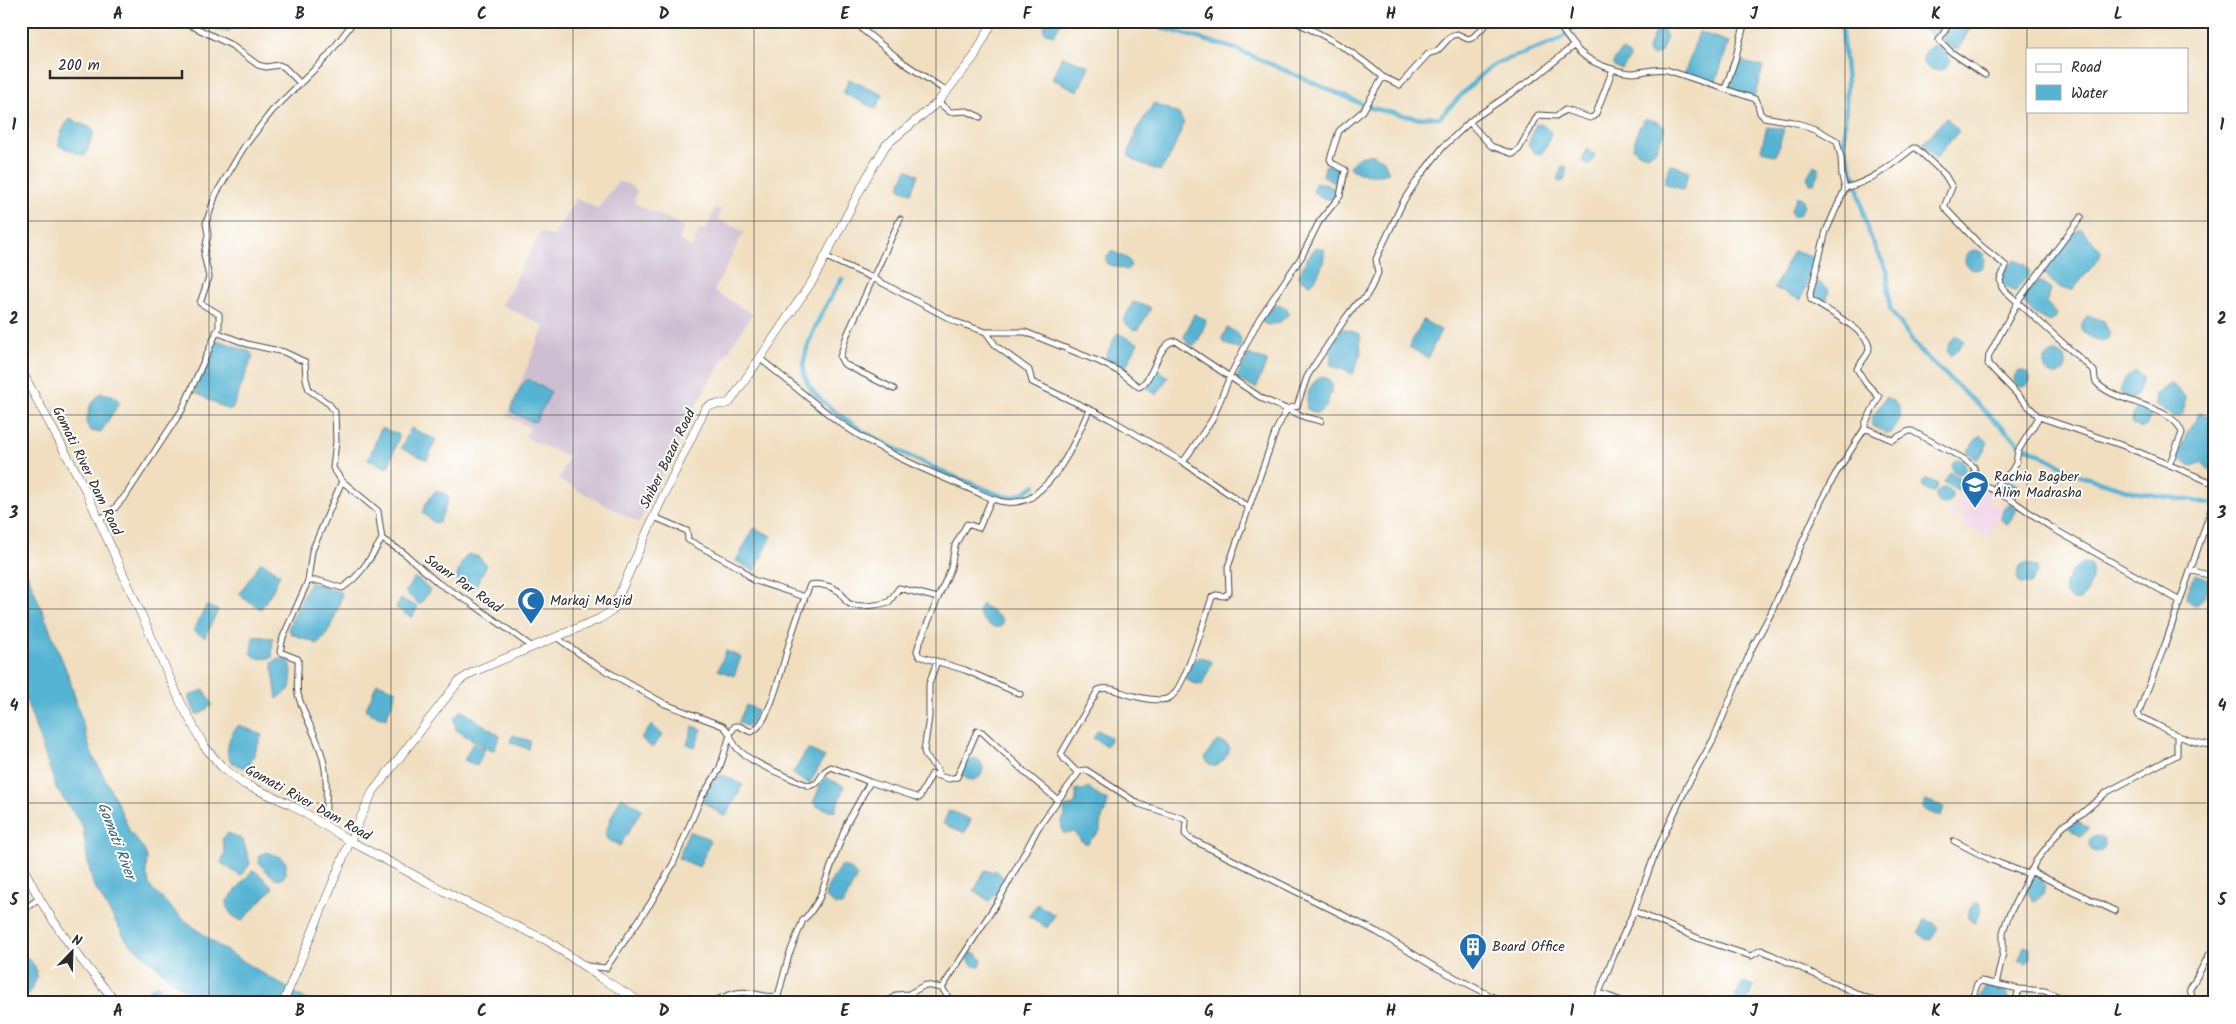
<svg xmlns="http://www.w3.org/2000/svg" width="2236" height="1024" font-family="Kalam,sans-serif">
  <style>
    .built { fill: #f0d0e4; fill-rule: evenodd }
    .industrial { fill: #cebed1 }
    .water { fill: #55b4d3; stroke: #40707f }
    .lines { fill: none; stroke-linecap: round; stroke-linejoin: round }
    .canal { stroke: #55b4d3; stroke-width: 4.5 }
    .street-casing { stroke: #494641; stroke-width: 7 }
    .secondary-casing { stroke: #494641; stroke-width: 9 }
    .street { stroke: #fff; stroke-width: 5 }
    .secondary { stroke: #fff; stroke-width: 8 }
    .grid { fill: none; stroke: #2b2b2b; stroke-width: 1; stroke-opacity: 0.55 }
    .labels { text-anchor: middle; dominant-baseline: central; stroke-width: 4; stroke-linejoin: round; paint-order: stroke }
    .street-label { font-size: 14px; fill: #2b2b2b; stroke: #fff }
    .poi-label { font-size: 14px; fill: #2b2b2b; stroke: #fff; text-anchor: start }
    .water-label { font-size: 15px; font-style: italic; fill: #3c626e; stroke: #fff }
    .neatline { fill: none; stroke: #2b2b2b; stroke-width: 2 }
    .grid-label { font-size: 16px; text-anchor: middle; font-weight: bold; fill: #2b2b2b }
  </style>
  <rect width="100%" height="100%" fill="#fff"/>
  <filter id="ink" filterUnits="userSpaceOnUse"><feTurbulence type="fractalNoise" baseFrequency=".02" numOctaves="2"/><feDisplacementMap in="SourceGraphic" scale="10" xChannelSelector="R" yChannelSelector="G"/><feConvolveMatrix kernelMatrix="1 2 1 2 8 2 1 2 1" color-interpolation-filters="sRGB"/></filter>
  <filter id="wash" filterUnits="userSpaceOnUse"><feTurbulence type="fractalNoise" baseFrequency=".0096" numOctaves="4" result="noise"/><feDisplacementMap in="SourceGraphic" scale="20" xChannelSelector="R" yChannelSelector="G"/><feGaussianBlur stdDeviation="1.12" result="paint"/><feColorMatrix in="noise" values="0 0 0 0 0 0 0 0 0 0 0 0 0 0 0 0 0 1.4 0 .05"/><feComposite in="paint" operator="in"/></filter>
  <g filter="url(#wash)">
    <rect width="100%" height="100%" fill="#f0debf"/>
    <!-- built -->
    <path class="built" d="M1968,480L2007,500L1988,537L1949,517ZM1991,494L2004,500L2001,507L1988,501ZM1958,507L1965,509L1961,517L1965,519L1964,522L1953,518Z"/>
    <!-- industrial -->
    <path class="industrial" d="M618,182L626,183L637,190L634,203L684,226L679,240L692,248L699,230H706L715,208L721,210L718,219L744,232L714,291L752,314L701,396L639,523L559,480L568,457L525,437L530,428L507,416L544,326L502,305L541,232L553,237L576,198L598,209Z"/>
    <!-- water -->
    <path class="water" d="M214,21H239C231,30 229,34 217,30Z
      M816,21H836L827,31L818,27Z
      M1046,21H1062L1054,35L1045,33L1044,29Z
      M1916,21H1945L1939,34L1934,37L1917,26Z
      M1953,21H1975L1958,49L1949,46L1942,40Z
      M1656,28L1664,30L1667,37L1661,52L1654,56L1649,54L1648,49Z
      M1699,32L1729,42L1715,84L1684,75Z
      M1934,45L1947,54L1951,61L1945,69C1935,72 1929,70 1922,62L1926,50Z
      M1622,50L1629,55L1630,58L1622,69L1614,66L1613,62Z
      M1062,56L1089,66L1078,91L1052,79Z
      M1741,61L1763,67L1754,98L1729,88Z
      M849,79L883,95L876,109L843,93Z
      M1154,103L1179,114L1184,124L1170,157L1160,171L1137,162L1128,155L1137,129Z
      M1946,117L1959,131L1936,158L1922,145Z
      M70,119L93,129L94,132L85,156L59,146C58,138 64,124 70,119Z
      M1645,119C1654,120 1662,122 1665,130L1655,151L1649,155L1639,153L1633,148L1638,129Z
      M1536,124L1543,125L1551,132L1547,146L1541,154L1535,153L1528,145Z
      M1767,127L1784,129L1776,156L1761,150Z
      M1587,149L1595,155L1592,162L1589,165L1582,161Z
      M1373,154L1384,160L1389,173C1378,177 1357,176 1349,166L1359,157Z
      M1329,164L1341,171V181L1337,184L1323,176L1325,166Z
      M1670,164L1689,171L1683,190L1664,183Z
      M1814,165L1819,168V174L1814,183H1810L1807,177Z
      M1562,166L1567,167L1564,181L1559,182L1557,179Z
      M907,169L918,175L911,193L901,190L899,186Z
      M1315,183L1328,185L1335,189L1336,192L1333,200L1323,198L1313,192Z
      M1797,196L1803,199L1804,205C1802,211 1800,218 1793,216L1791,211Z
      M2081,228L2101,251L2100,257L2073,290C2060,291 2050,282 2044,271C2052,254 2066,240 2081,228Z
      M1316,247L1324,249C1326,259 1319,277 1311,284L1301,280L1299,276L1306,260Z
      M1965 260a10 10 0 1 1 20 0a10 10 0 1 1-20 0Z
      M1112,251L1128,259L1131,266L1127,270L1107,264L1106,258Z
      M1793,251L1816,258L1801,300L1774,288Z
      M2015,260L2026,265L2030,273L2015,292L2003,285L2001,279L2008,267Z
      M2040,280L2051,290L2046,302L2057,314L2054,320L2050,322L2034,314L2022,300L2031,287Z
      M1818,282L1829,289L1827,299L1822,302L1811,295Z
      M1133,302L1150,307V310L1139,329L1133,330L1123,321Z
      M1277,304L1287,308L1289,314L1279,323L1267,325L1262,322V316Z
      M1194,314L1205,319L1206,322L1198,341L1193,346L1188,344L1184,337Z
      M2088,315L2104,321L2110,334L2107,340L2102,342L2092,339L2082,331V324Z
      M1423,320L1441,330L1428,358L1409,347Z
      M1227,328C1237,332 1245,337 1239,349L1225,344L1221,340Z
      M1342,328L1360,334L1361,353L1353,374L1331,365C1329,350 1335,340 1342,328Z
      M1117,333L1138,343L1125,368L1105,358Z
      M1956,335L1964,341L1957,351L1950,356L1947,353L1949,344Z
      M218,340L250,352L253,356L232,410L224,408L196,393C199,377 206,351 218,340Z
      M2044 364a11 11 0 1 1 22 0a11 11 0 1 1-22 0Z
      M1248,354L1267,361L1256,388L1236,379Z
      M1154,368L1168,377L1157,395L1143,386Z
      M2135,371L2143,376L2138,394L2132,399L2122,395L2120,391L2125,378Z
      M2014 379a8 8 0 1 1 16 0a8 8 0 1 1-16 0Z
      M1321,376L1327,378L1333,385L1326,407L1317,414L1307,409C1305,396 1310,384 1321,376Z
      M528,379L551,392L536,421L532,422L512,412L511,409L522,385Z
      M2171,383L2185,396L2184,413L2179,417L2171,416L2155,404L2156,394Z
      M100,393L113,395L120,402L100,433L91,431L86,423L90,406Z
      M1886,397C1905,406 1904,419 1891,433L1886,434L1873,426L1871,419Z
      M2142,407L2152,412L2147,425L2141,429L2131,423L2135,410Z
      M2200,412L2215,419V461L2209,470L2201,463L2192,466L2176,458L2188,431Z
      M381,428L398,434L399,437L388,468L368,460Z
      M411,428L436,440L427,460L401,448Z
      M1982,435L1988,443L1980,457L1976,459L1967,452L1977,438Z
      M1952 467a7 7 0 1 1 14 0a7 7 0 1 1-14 0Z
      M1950,472L1963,480L1961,490L1954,489L1944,482Z
      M1927,479L1938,484L1934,493L1929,492L1922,485L1924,480Z
      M2004,481H2010L2017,485L2015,494L2011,497L1998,488Z
      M1936 496a8 8 0 1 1 16 0a8 8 0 1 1-16 0Z
      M435,491L446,494L449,498L439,523L433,522L423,513L425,505Z
      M2009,503L2016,508L2012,520L2007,524L2001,520C2001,513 2004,507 2009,503Z
      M754,528L772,536L755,571L736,561Z
      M468,554L479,557L487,565L474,589L466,590L458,586C454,576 461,561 468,554Z
      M21,558L69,677L91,752L119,806L130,832L143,848L147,857L146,871L150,887L182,918L220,947L307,1000L315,1003H206L178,985L127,941L93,884L87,858L83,827L57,790L21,685Z
      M261,562L280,574L273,590L261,609L243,598L240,593Z
      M2026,563L2037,567V572L2030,584H2020L2017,577L2020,567Z
      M2084,563L2090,564C2096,577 2089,591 2080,600H2073L2065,594C2065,578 2070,571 2084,563Z
      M2196,574L2209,579C2209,589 2204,601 2195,605L2191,603L2186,598L2187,591Z
      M414,578L419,580L430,590L420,605L405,592Z
      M310,583L318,584L342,593C338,610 331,632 318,644L292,634L288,629L306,589Z
      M401,599L418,607L412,618L396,608Z
      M982,604L1002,619L1003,622L1001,627C991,629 981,620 978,611Z
      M206,606L218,610L205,637L193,631Z
      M253,636L273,638L272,658C263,659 256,660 251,653Z
      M726,651L741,657L734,676L718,670Z
      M1201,657L1212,662L1202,685L1193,683L1185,679L1191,662Z
      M281,659L289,661C294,668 291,680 290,689L277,699L272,663L276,660Z
      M377,683L396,690V693L386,719L370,713L366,709Z
      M203,690L205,691L212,705L200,714H196L189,700V696Z
      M746,705L758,710L749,727L739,723V721Z
      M461,710L500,736L494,750L491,751L456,730L454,719Z
      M239,725L262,735L248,769C242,767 237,766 232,762C222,754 230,732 239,725Z
      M652,725L663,735L652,748L641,738Z
      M693,726L702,729L695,747L687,744Z
      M1098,730L1111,738L1106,746L1093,738Z
      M513,735L530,741L528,749L510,742Z
      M1219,741L1228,745L1230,749C1225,760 1214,776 1205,758L1214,744Z
      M473,743L485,749L477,766L464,760Z
      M808,749L825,757L809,784L792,774Z
      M961 769a11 11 0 1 1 22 0a11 11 0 1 1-22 0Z
      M723,775L743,785L726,816H723L702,801L718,776Z
      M824,777L844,786L835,812L816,806L813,803Z
      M1088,787L1100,797L1108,800C1107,812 1099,819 1100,831L1087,844L1080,840L1075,832L1063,833L1061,822L1065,816L1064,807L1074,805L1076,801V789L1083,790Z
      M622,797L642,809L620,846L607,839L605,836C608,824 615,807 622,797Z
      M1926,800L1944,807L1941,817L1922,809Z
      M949,810L971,820L965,833L943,824Z
      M2072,821L2078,822L2089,829L2080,837L2068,827Z
      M689,831L707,838L710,842L699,867L678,858Z
      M228,833L243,840C245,848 248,855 250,864L241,876L221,863L225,853L222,839Z
      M2089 844a8 8 0 1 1 16 0a8 8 0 1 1-16 0Z
      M266,852L281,857L286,863V874L282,879L274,878L259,864L260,855Z
      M841,865L851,869L857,876L843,905H836L825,897L827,888Z
      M985,870L992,872L996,870L1007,881L989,901L974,891Z
      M252,871H255L272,886V889L242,921C233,917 226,912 227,901Z
      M2035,874C2038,876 2043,878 2044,882C2047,890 2041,900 2033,901L2025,888L2030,876Z
      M1976,903H1980V913L1974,923L1968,918C1967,910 1970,907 1976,903Z
      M1037,904L1055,915L1047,928L1029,916Z
      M1925,919L1936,924L1938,928L1930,940L1925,939L1919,933Z
      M2024,946L2030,948V960L2026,963L2019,960Z
      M970,953H975L982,959L980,967L973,966L967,958Z
      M21,954C46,967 37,986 21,1002Z
      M1743,982L1753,986L1747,1002L1739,1003L1736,1000V994Z
      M157,984L175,1003H144V994Z
      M1987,985C1998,987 2012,989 2008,1003H1976Z"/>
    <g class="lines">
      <!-- canal -->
      <path class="canal" d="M1139,21L1236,49L1371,108L1416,118L1440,117L1481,75L1497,63L1557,41L1584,21
        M1841,21L1847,82L1844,145L1857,185L1868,232L1887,271L1890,309L1920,351L2019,443L2081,476L2134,492L2215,504
        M842,279C829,299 800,348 804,373C806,382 811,390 817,396C853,432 928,467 976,485C986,489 997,496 1008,497C1019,497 1027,491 1035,485"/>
    </g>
  </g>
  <g filter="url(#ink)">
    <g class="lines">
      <defs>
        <path id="street" d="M182,21L231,45L258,65L266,67L279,65L284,67L299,82
          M860,21V26L863,30L904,63L946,91
          M1292,21C1326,35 1356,53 1383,77
          M1556,21C1572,44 1579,58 1606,67C1615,70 1623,73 1633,73C1645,72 1654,68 1667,70L1755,99L1757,101L1760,113L1764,117L1793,122L1816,129L1837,141L1841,157L1842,176L1845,189L1826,231L1810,294L1811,300C1824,309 1869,331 1869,348C1869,356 1860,362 1857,369L1865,382L1879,397L1865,424V428L1892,440L1909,431H1912L1964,459L1974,467L1976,478L1983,484L2013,501L2052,528L2180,601
          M1951,21L1939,40L1951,52L1985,75
          M1725,89L1735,60L1745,21
          M938,102L950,112L967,111L980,117
          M1469,122L1491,146L1513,154L1519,149L1538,115L1556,116L1565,110L1590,118L1595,116L1613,69
          M1845,188C1873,181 1891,165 1913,148H1916L1945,175L1952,187L1944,207L1980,245L2006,266L2000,280L2002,288L2094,371C2095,374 2094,378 2096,382C2113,403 2175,405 2182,433L2169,465
          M826,257L873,278L956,322L986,332L996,346L1029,370L1032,382L1110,419L1183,462L1248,507
          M216,332L247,344L284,352L305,362L306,379L309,390L329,404L335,412L336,441L333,468L342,481L378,511L382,539
          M986,332H1025L1100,362L1120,372L1139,387C1154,380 1158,341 1176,341L1263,399L1305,417L1321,421
          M759,358C785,378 810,400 836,420C874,448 920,468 963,486C985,495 1003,509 1028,499C1032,498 1036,493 1040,490C1064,469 1076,439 1089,410
          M894,389L844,364L840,357L847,335L900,219
          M2039,417L2124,446L2215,484
          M1183,462L1212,420L1231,374L1259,319L1302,256L1319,222L1340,196L1345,170L1332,163L1330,159L1339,131L1363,111L1383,77L1400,85L1428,54L1437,51L1451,36L1457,34L1468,39L1472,38L1490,21
          M1994,490L2000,480L2011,472L2016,463L2018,451L2039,417L1988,364L1989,355L2020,298L2081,217
          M2215,498L2166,642L2138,714L2140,717C2166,728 2185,744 2215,745
          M654,517L687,531L688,540L740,568L753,580L805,597
          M99,520L113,510L126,495L182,410L219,327V314L200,303L209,277L204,255L208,235L206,223L216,194L244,147L272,111L327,57L354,21
          M382,539L404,553L438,583L471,603L531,646
          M2190,570L2215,577
          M308,581H320L342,588C360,577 371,557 382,539
          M938,598L919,644L917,651L919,656L965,670L1020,694
          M556,637L594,664L665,704L723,726C732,733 730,740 737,748C751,764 789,777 809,786L817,783L825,771L831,767L870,782
          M937,661L929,684V717L924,751L926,757L937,769L939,775
          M1078,773L1064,759L1061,754L1098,690C1109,685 1123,694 1134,696C1142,698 1161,702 1169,698C1184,692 1206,615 1212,597L1216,595L1225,596L1229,592L1228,567L1276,430L1287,409L1297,406L1307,377L1313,367L1347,316L1357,303L1365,298L1371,288L1378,273L1376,259L1404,200L1420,176L1443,147L1473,119L1538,75L1573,46
          M325,826C326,801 329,776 321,752C315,732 303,715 298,694C296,683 299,670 298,659L280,652L283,637L308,581L312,551L342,481
          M1954,841L1991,860L2028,874
          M2030,871L2115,911
          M1634,911L1700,939L1751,956L1761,950L1878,1003
          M21,912L38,899
          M587,966L606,968L650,904L673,864L701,798L719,770L731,732L735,726H739L751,732C770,726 784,659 790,640C796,621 802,603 810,585C818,583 832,586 840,592C844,596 844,602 850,604C859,608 879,605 889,602L899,588L938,598L951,568L955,545L967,524L979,528L991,500
          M1996,984L2003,953V932L2008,917L2036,861L2064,825L2081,814L2107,792L2177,755V737
          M942,988L952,1003
          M1600,993L1627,1003
          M710,1003C722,998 736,990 749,993C760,994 767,998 778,996L789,955L803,920L810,913L819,899L847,823L870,782L919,798L932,774L949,779L957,777L977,731L982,732L1028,775L1058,800L1080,771L1086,770L1139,804L1182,818L1186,821L1185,834L1191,839L1377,932L1433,966L1505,1003
          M887,1003L896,995L909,994L925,985L942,988L1000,898L1038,828L1058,800
          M1595,1003L1614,955L1634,911L1655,854L1687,786L1713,740L1752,648L1770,615L1821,501L1835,475L1865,428
          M1971,1003L1977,984L1981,981L2019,989L2045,991L2073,1003
          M2015,1003L2019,989
          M2194,1003L2190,989L2213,948"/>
        <path id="secondary" d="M21,370L85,489L181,703L204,746L222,767L244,784L290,804L350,841L465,902L548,941L601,978L642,1003
          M21,862C39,903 64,939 93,974C101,984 109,995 119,1003
          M2213,949L2215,952
          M283,1003L350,841L372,793L459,681L473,672L599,619L612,611L660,503L705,409C712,401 722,407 730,402L813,280L867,177L886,145L938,102L974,57L993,21"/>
      </defs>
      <!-- street casing -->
      <use href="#street" class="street-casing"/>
      <!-- secondary casing -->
      <use href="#secondary" class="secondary-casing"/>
      <!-- street -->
      <use href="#street" class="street"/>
      <!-- secondary -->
      <use href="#secondary" class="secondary"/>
    </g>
  </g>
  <!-- grid -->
  <path class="grid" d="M209,21V1003M391,21V1003M573,21V1003M754,21V1003M936,21V1003M1118,21V1003M1300,21V1003M1482,21V1003M1663,21V1003M1845,21V1003M2027,21V1003M21,221H2215M21,415H2215M21,609H2215M21,803H2215"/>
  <!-- icons -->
  <defs>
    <symbol id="school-pin" viewBox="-11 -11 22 30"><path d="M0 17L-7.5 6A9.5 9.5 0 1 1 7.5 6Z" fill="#1f6fb2" stroke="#fff"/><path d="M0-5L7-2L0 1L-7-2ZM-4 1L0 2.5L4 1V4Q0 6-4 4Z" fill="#fff"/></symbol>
    <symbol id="mosque-pin" viewBox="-11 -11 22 30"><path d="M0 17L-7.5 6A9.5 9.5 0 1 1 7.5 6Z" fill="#1f6fb2" stroke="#fff"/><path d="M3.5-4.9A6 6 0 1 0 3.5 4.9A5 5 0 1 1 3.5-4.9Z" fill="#fff"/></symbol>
    <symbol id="building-pin" viewBox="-11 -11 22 30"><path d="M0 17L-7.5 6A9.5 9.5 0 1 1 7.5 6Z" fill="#1f6fb2" stroke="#fff"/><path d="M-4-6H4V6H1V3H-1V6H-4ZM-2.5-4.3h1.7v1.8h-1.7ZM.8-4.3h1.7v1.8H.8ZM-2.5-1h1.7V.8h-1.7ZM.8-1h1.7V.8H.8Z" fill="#fff"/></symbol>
  </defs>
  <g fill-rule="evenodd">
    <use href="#school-pin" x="1959" y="469" width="32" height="43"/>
    <use href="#mosque-pin" x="515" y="585" width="32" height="43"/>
    <use href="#building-pin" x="1457" y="931" width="32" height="43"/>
  </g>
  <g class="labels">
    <!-- street labels -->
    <g class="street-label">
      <text transform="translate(668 459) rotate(-64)">Shiber Bazar Road</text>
      <text transform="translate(87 471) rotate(64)">Gomati River Dam Road</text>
      <text transform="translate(463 584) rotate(35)">Soanr Par Road</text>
      <text transform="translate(308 803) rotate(29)">Gomati River Dam Road</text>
    </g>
    <!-- poi labels -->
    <g class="poi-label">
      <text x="1994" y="477">Rachia Bagber<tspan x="1994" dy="16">Alim Madrasha</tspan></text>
      <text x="550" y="601">Markaj Masjid</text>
      <text x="1492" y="947">Board Office</text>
    </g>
    <!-- water labels -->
    <g class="water-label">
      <text transform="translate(116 841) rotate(69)">Gomati River</text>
    </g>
  </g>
  <!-- margin -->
  <rect width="2236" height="1024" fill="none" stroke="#fff" stroke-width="55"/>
  <!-- legend -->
  <rect x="2026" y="48" width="162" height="65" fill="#ffffff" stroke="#aaaaaa"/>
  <rect x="2036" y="64" width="25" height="8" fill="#ffffff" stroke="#aaaaaa"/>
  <text x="2071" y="72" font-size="15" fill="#2b2b2b">Road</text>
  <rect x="2036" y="85" width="25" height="15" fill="#55b4d3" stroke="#aaaaaa"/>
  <text x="2071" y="98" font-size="15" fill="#2b2b2b">Water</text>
  <!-- north arrow -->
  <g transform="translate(72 952) rotate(23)" stroke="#ffffff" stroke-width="4" paint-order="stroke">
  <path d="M0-4L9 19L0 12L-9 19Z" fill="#2b2b2b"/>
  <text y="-8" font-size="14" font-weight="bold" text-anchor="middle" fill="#2b2b2b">N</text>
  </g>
  <!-- scale -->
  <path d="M50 70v8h132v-8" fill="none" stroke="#2b2b2b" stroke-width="2.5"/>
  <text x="58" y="70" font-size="15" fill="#2b2b2b" stroke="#ffffff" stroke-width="4" paint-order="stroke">200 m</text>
  <rect x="28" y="28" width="2180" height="968" class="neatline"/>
  <g class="grid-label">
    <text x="118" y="19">A</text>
    <text x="300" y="19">B</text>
    <text x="482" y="19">C</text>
    <text x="664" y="19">D</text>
    <text x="845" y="19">E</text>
    <text x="1027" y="19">F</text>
    <text x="1209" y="19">G</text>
    <text x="1391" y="19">H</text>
    <text x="1572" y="19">I</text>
    <text x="1754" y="19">J</text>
    <text x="1936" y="19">K</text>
    <text x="2118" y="19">L</text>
    <text x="14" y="130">1</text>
    <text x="2222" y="130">1</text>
    <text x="14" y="324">2</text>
    <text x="2222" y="324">2</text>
    <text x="14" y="518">3</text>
    <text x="2222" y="518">3</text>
    <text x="14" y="711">4</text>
    <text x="2222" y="711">4</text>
    <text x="14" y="905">5</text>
    <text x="2222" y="905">5</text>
    <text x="118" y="1016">A</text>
    <text x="300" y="1016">B</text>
    <text x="482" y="1016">C</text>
    <text x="664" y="1016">D</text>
    <text x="845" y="1016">E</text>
    <text x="1027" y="1016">F</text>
    <text x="1209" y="1016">G</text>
    <text x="1391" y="1016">H</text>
    <text x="1572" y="1016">I</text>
    <text x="1754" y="1016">J</text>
    <text x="1936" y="1016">K</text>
    <text x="2118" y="1016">L</text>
  </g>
</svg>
